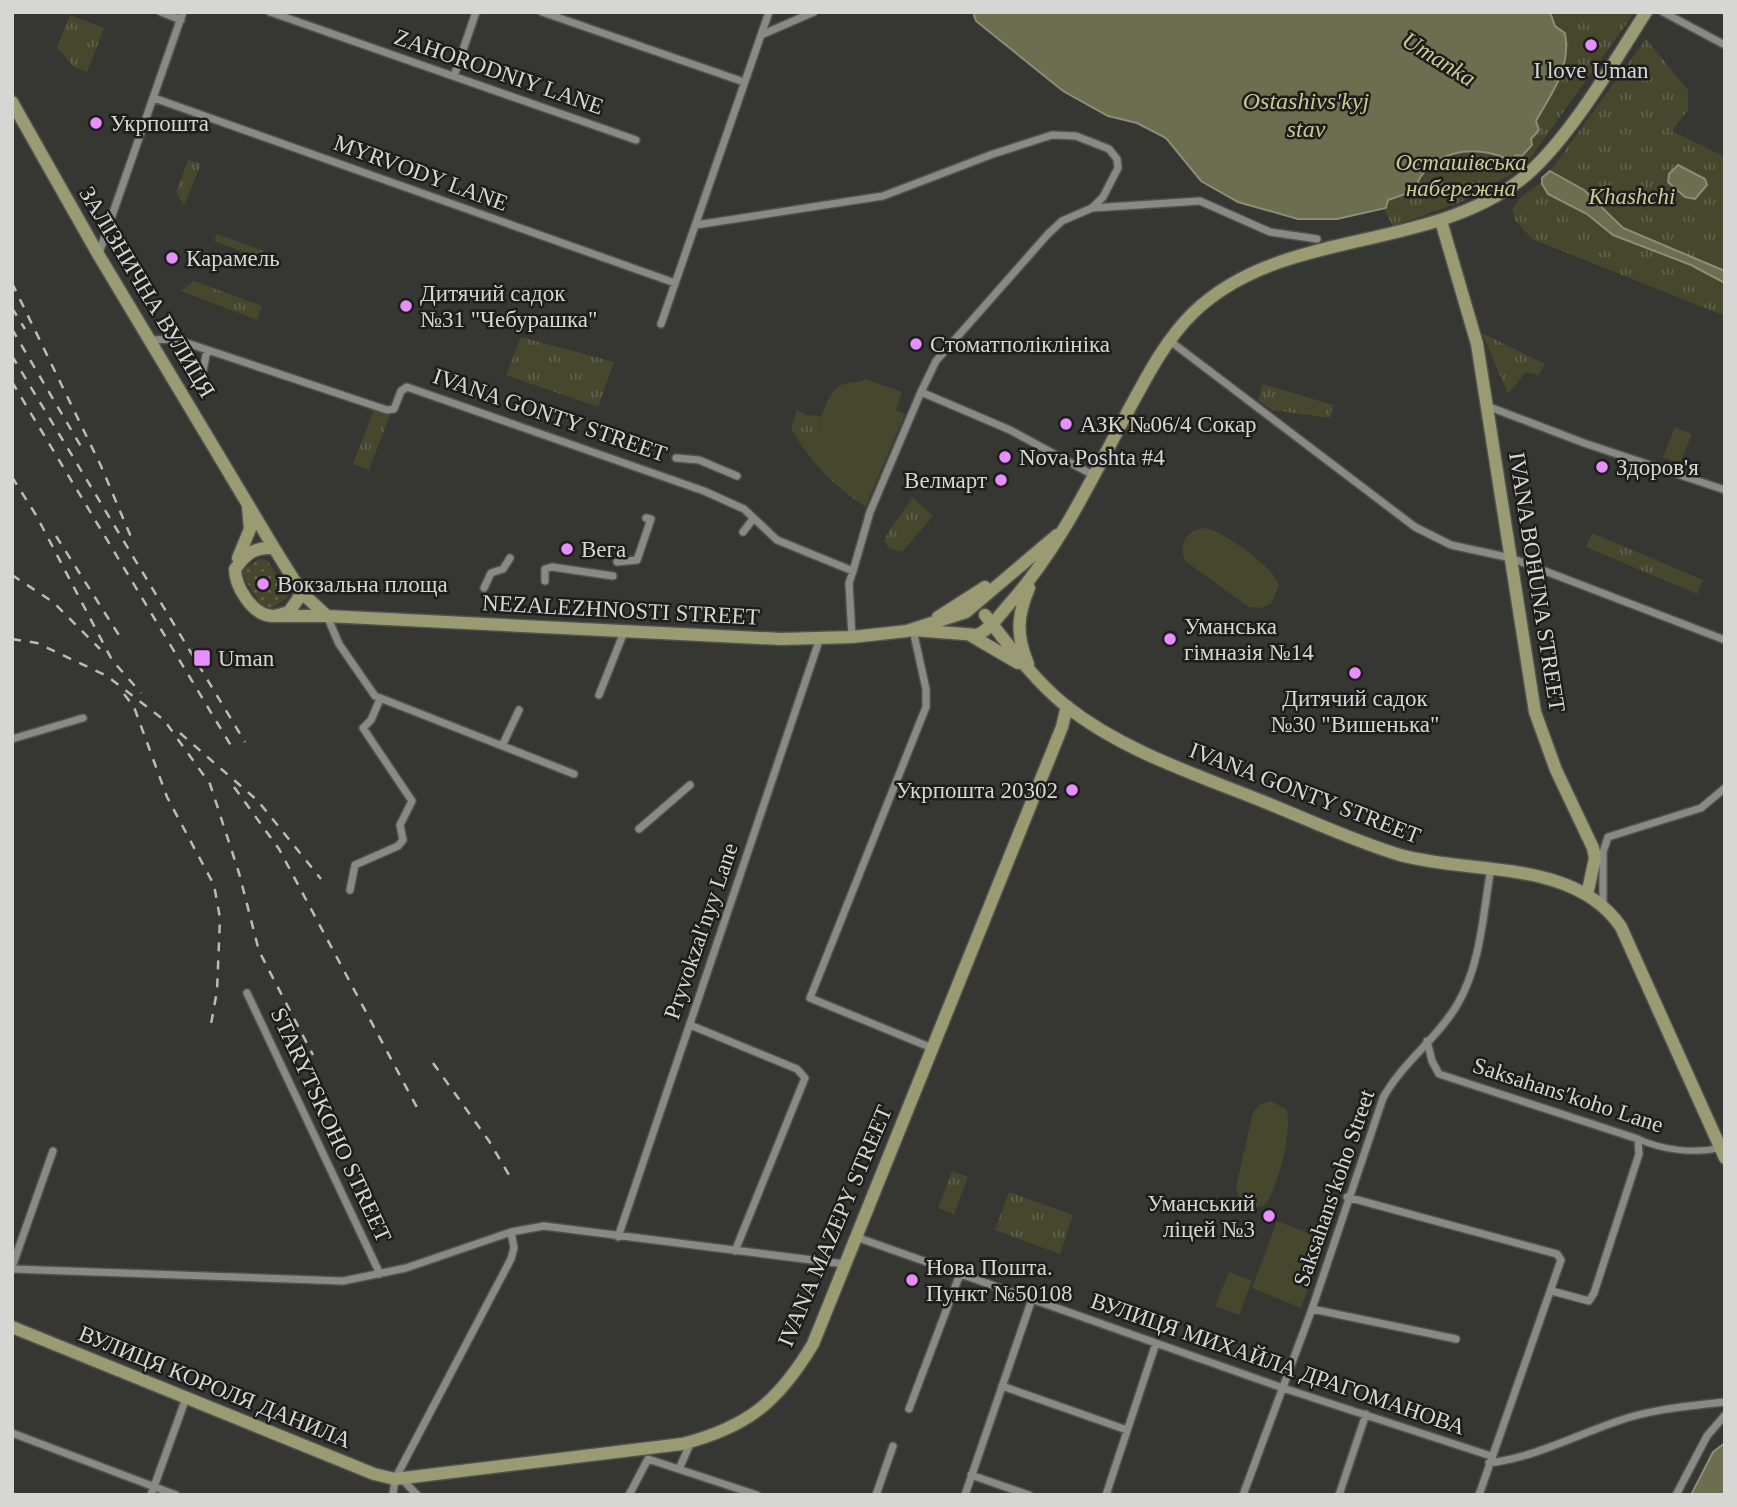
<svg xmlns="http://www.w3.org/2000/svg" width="1737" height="1507" font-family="Georgia,serif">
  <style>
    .grass { fill: url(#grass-dots) }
    .park { fill: url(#park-tufts) }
    .pitch { fill: #46472d }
    .water { fill: #6d6e50; stroke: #8c8d78; stroke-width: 2 }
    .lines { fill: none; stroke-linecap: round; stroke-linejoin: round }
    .pedestrian-casing { stroke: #51524e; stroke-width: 9 }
    .minor-casing { stroke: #51524e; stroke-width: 10 }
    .secondary-casing { stroke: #51524e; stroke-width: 15 }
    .pedestrian { stroke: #898a85; stroke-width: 6 }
    .minor { stroke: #898a85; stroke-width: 7 }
    .secondary { stroke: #9a9b72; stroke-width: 12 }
    .rail { stroke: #babab8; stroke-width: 2.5; stroke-dasharray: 9 9; stroke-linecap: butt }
    .poi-dot { fill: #e98efe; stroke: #1d1d1c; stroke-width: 2.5 }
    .labels { text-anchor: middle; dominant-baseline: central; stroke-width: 5; stroke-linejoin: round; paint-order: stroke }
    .poi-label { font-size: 23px; fill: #d6d6d4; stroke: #1d1d1c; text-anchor: start }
    .street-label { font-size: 23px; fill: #d6d6d4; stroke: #1d1d1c }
    .park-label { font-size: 23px; font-style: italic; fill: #c9cc93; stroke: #1d1d1c }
    .water-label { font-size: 24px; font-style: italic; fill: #c8ca92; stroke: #1d1d1c }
  </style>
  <defs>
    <pattern id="grass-dots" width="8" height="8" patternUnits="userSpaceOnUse" patternTransform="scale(1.75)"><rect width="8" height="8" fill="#46472d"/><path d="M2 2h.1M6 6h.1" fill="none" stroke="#60614b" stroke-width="1.8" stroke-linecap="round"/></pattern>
    <pattern id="park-tufts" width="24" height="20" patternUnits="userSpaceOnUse" patternTransform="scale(1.75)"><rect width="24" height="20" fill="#46472d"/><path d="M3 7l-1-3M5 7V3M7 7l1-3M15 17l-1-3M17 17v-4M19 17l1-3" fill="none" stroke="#60614b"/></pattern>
  </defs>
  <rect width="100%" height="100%" fill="#363632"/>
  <!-- grass -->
  <path class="grass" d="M259,559L267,560L288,592L287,598L271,609L263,608L242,575L244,569Z"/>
  <!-- park -->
  <path class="park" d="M1550,12H1635L1524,167L1461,202L1393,226L1385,212L1388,200L1414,191C1428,150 1476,142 1511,161L1531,139L1536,121L1566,64Z
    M70,15L104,28L87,72L74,67L57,47Z
    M1646,39L1688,90V110L1672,131L1725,157V316L1532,239L1515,220L1512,209L1522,196L1542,182Z
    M188,160L201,164L184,206L176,192Z
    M217,234L264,251L257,268L240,262L243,252L214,241Z
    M194,281L262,306L257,320L181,291Z
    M1482,333L1545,364L1539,375L1526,372L1508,394Z
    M521,337L614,362L598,407L506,375Z
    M1263,384L1333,405L1330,418L1272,410L1258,400Z
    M374,409L390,415L369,470L353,464Z
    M797,410L807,415L820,416L818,430L855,486L871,494L866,507C833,486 811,462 791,429Z
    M912,497L933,516L902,552L889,548L884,541C891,524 904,513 912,497Z
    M1592,533L1703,580L1697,594L1586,547Z
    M952,1171L968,1177L954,1214L938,1208Z
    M1009,1192L1073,1215L1060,1254L995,1230Z"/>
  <!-- pitch -->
  <path class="pitch" d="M866,379L902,392L896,410L905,414L871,494C837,479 805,448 824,409C827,401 832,391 839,386C847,381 857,384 866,379Z
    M1675,427L1692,434L1680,464L1663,457Z
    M1206,528C1223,531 1275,568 1279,585L1272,603L1261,608L1249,607L1185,561C1178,544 1187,529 1206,528Z
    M1271,1101L1286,1109C1294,1124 1277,1196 1263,1206L1250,1208L1239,1200L1236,1187L1253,1112L1261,1104Z
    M1277,1221L1326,1240L1301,1308L1252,1288Z
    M1229,1272L1252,1281L1239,1315L1215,1306Z"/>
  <!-- water -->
  <path class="water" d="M973,12H1550L1555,26L1565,33C1571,68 1553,91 1536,121L1539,130L1531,139L1532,145L1522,156L1516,155L1511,161C1476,142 1427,150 1414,191L1388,200L1386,208L1337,219H1298L1238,202L1201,181L1166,138L1137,123L1108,116L1063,91L976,21Z
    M1678,165L1705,179L1707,185L1695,199L1685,197L1668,182L1669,174Z
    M1550,171L1584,190L1623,228L1725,271V283L1691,265L1613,235L1587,214L1548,194L1542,184V178Z
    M1725,1443V1495H1691L1713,1452Z"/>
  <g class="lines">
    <defs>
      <path id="pedestrian" d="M1638,1139C1663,1150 1693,1154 1720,1148"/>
      <path id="minor" d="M161,12L181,20
        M270,12L636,140
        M542,12L744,82
        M1663,12L1725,45
        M761,35L814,12
        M454,76L476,12
        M154,98L675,283
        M1092,208L1200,201L1270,232L1317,239
        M696,225L883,196L993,154L1052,135L1076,136L1109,149L1117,159L1118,168L1103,197L1092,208L1062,221L1048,234L936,361L921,392
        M99,253L183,12
        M661,324L769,12
        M151,340L175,339L387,410L394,409L401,391L407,387L704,491L744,509L777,540L853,571
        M1170,341L1415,527L1451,545L1511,558L1725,640
        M203,371L207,350
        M1487,406L1584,443L1725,490
        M676,458L699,460L737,476
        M743,532L753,519
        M617,562L637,560L651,519L646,518
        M545,581V569L552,567L613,576
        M484,588L491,573L503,569L510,558
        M327,616L339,644L375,696L574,774
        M913,630L926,689V707L810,998L932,1048
        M852,637L849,583L853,571L870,512L921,392L1010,430L1093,475
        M599,695L624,632
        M12,739L83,718
        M503,744L519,710
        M639,829L690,785
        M350,890L355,865L398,846L403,840L400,825L412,801L363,728L371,720L380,699
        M1603,904V852L1608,837L1701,808L1725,788
        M247,993L380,1274
        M690,1025L797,1069L805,1078L735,1251
        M1427,1041L1432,1061L1439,1074L1638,1139L1639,1154L1594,1293L1589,1301L1552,1291
        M1347,1197L1557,1254L1561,1260L1479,1495
        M618,1237L820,638
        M856,1237L1283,1388L1491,1456
        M12,1267L53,1151
        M12,1269L343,1281L406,1268L511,1232L544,1226L844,1264
        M1312,1309L1456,1339
        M1002,1386L1127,1430
        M909,1409L960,1274
        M12,1433L176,1495
        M1489,1463C1536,1457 1574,1436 1618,1421C1652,1409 1689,1406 1725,1402
        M679,1469L691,1442
        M971,1475L1029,1495
        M403,1480L417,1495
        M151,1495L186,1398
        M393,1495L395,1479L511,1259L514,1248L511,1232
        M629,1495L648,1459L757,1495
        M876,1495L893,1446
        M965,1495L1032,1299
        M1106,1495L1156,1343
        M1243,1495L1312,1309L1383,1098C1402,1063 1437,1039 1457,1005C1481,965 1483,913 1491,868
        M1339,1495L1366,1414
        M1676,1495L1707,1436L1725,1415"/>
      <path id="secondary" d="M12,102L98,254L274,548L302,593L327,616
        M1441,221L1477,344L1535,712L1556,770L1593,848L1595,858L1587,895
        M274,548C254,547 247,553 235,569C235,586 252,615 272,616C277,616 284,613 289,612L302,593
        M238,558L250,529L248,506
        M985,615C1010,647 1034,680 1066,706C1123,751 1195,774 1262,801C1307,819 1353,841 1400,855C1471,875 1574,858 1621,927L1725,1158
        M271,616H327L781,639L852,637L907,631L966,612L1057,535
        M938,617L985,587
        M913,630L977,635C991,629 1001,613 1011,602C1060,547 1092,478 1127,413C1146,378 1165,340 1194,312C1282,228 1423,253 1519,181C1565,146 1614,62 1646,12
        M970,635L1018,663
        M1028,664C1016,635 1017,616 1029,588
        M12,1327L374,1474L395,1479L682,1444C748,1427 778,1402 813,1344L1062,727L1067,706"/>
    </defs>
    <!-- pedestrian casing -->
    <use href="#pedestrian" class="pedestrian-casing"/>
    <!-- minor casing -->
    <use href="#minor" class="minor-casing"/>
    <!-- secondary casing -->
    <use href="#secondary" class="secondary-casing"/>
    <!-- pedestrian -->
    <use href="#pedestrian" class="pedestrian"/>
    <!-- minor -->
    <use href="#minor" class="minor"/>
    <!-- secondary -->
    <use href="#secondary" class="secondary"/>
    <!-- rail -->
    <path class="rail" d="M12,283L101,466L131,537
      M12,308L25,329
      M12,329L83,450
      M12,356L245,742
      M12,382L233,749
      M12,477L36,515L112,660L141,693
      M56,536L122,640
      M12,575L53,602L100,649
      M12,639L37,643L107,676L164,720L210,784L239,873L259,951L313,1055
      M124,694L134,707L167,797L214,885L220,918L217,991L211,1024
      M180,733L258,801L321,879
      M234,787L279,849L421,1115
      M433,1063L489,1141L512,1180"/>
  </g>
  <!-- markers -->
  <g class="poi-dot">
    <circle cx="1591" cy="45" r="7"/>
    <circle cx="96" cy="123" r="7"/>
    <circle cx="172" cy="258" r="7"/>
    <circle cx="406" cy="306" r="7"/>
    <circle cx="916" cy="344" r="7"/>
    <circle cx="1066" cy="424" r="7"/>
    <circle cx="1005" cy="457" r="7"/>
    <circle cx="1602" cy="467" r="7"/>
    <circle cx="1001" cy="480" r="7"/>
    <circle cx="567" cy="549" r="7"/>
    <circle cx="263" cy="584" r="7"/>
    <circle cx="1170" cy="639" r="7"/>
    <rect x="193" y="649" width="18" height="18" rx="3.5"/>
    <circle cx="1355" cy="673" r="7"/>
    <circle cx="1072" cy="790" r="7"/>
    <circle cx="1269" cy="1216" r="7"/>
    <circle cx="912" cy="1280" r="7"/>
  </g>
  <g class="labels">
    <!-- poi labels -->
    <g class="poi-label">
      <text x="1591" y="70" text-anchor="middle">I love Uman</text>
      <text x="110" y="123">Укрпошта</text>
      <text x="186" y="258">Карамель</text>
      <text x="420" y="293">Дитячий садок<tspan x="420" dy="26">№31 "Чебурашка"</tspan></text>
      <text x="930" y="344">Стоматполіклініка</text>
      <text x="1080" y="424">АЗК №06/4 Сокар</text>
      <text x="1019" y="457">Nova Poshta #4</text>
      <text x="1616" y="467">Здоров'я</text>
      <text x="987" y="480" text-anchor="end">Велмарт</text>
      <text x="581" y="549">Вега</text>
      <text x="277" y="584">Вокзальна площа</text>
      <text x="1184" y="626">Уманська<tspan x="1184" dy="26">гімназія №14</tspan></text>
      <text x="218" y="658">Uman</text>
      <text x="1355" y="698" text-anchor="middle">Дитячий садок<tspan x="1355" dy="26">№30 "Вишенька"</tspan></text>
      <text x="1058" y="790" text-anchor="end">Укрпошта 20302</text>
      <text x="1255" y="1203" text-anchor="end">Уманський<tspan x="1255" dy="26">ліцей №3</tspan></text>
      <text x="926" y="1267">Нова Пошта.<tspan x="926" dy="26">Пункт №50108</tspan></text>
    </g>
    <!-- street labels -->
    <g class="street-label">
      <text transform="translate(499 72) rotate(19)">ZAHORODNIY LANE</text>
      <text transform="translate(421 173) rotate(20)">MYRVODY LANE</text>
      <text transform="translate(147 292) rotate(59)">ЗАЛІЗНИЧНА ВУЛИЦЯ</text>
      <text transform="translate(550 415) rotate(19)">IVANA GONTY STREET</text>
      <text transform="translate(1537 582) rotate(81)">IVANA BOHUNA STREET</text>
      <text transform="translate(621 610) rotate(3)">NEZALEZHNOSTI STREET</text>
      <text transform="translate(1305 793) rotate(21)">IVANA GONTY STREET</text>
      <text transform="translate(701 931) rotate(-71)">Pryvokzalʹnyy Lane</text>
      <text transform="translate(1568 1095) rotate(18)">Saksahansʹkoho Lane</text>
      <text transform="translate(331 1125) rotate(65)">STARYTSKOHO STREET</text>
      <text transform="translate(1334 1188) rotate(-71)">Saksahansʹkoho Street</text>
      <text transform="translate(835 1226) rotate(-67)">IVANA MAZEPY STREET</text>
      <text transform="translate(1278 1364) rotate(19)">ВУЛИЦЯ МИХАЙЛА ДРАГОМАНОВА</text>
      <text transform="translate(215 1387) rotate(22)">ВУЛИЦЯ КОРОЛЯ ДАНИЛА</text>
    </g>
    <!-- park labels -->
    <g class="park-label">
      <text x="1461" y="162">Осташівська<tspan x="1461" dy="26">набережна</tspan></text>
      <text x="1632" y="196">Khashchi</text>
    </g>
    <!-- water labels -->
    <g class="water-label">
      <text transform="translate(1439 59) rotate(32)">Umanka</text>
      <text x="1306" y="101">Ostashivs'kyj<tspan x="1306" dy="28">stav</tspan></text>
    </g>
  </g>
  <!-- border -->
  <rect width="1737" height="1507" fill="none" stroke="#d6d6d4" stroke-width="28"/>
</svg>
